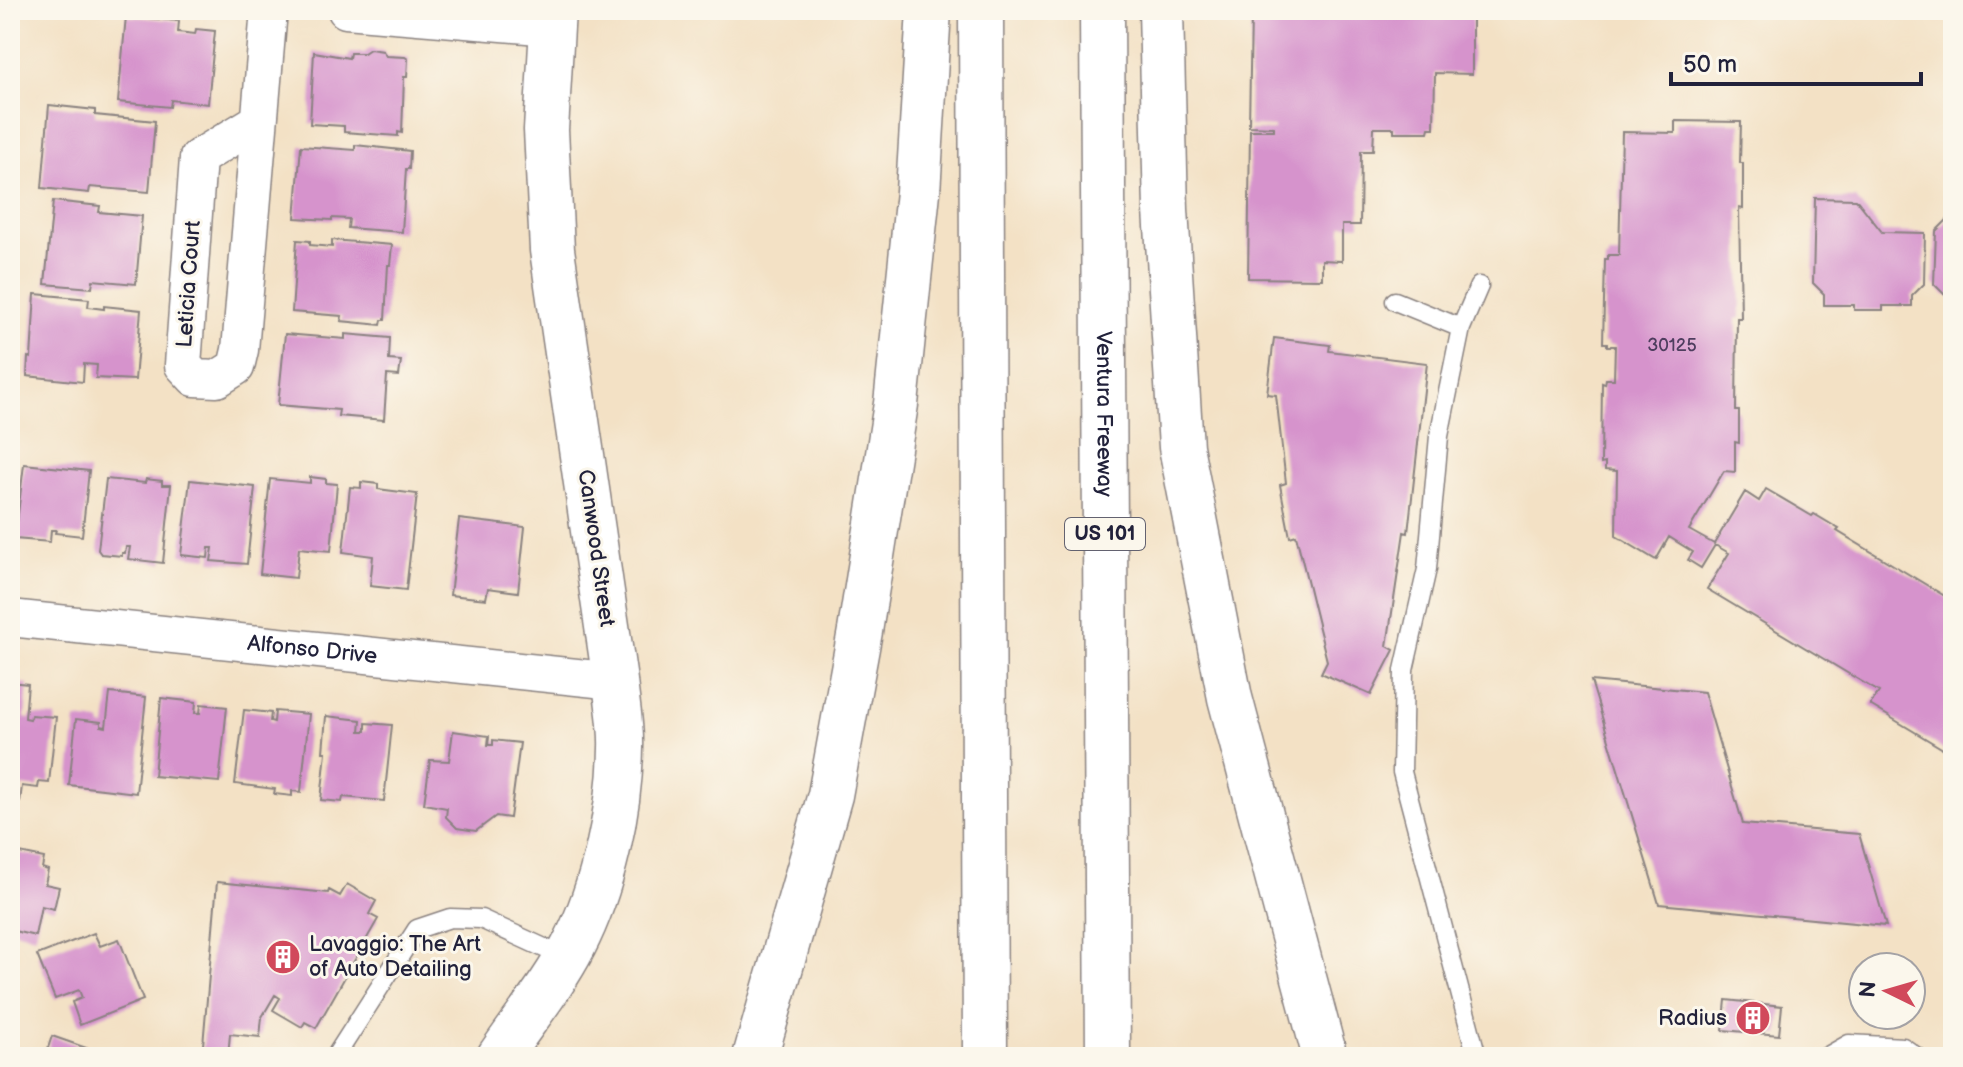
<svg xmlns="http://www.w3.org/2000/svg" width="1963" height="1067" font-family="'Balsamiq Sans',sans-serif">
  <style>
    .building { fill: #d693cc }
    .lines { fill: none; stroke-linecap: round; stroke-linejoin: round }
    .lane-casing { stroke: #8a8280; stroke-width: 21 }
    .street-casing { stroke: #8a8280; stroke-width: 39 }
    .secondary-casing { stroke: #8a8280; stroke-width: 47 }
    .highway-casing { stroke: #8a8280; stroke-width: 47 }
    .lane { stroke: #fff; stroke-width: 18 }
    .street { stroke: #fff; stroke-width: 36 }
    .secondary { stroke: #fff; stroke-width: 44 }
    .highway { stroke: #fff; stroke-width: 44 }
    .labels { text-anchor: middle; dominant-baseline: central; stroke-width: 6; stroke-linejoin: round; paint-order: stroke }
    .number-label { font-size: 18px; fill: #4f3e5f }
    .shield { fill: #fbf7ec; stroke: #636270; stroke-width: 2 }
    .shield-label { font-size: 20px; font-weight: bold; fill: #22223b }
    .street-label { font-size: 22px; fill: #22223b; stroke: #fbf7ec }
    .poi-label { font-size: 22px; fill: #22223b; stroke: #fbf7ec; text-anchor: start }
  </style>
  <rect width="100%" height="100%" fill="#fbf7ec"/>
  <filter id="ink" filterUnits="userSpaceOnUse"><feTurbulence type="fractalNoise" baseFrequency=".0125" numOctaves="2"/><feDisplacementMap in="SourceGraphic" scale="16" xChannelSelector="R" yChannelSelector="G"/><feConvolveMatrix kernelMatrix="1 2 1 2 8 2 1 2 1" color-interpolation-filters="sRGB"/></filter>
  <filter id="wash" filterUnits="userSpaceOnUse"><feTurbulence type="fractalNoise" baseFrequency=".006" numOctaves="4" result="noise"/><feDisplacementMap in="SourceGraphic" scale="32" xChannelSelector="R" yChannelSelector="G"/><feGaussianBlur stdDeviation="1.8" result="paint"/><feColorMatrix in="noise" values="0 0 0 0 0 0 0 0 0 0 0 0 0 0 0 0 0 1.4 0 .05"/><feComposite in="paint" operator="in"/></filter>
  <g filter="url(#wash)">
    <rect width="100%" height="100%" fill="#f3e1c5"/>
    <g id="blocks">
      <!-- building -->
      <path class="building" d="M1276,10H1516V14L1461,13V16H1472V74L1435,73L1434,128H1429L1428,132H1394V128H1374L1373,151H1361L1360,225H1342V261L1322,260V279L1248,278L1250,130H1274V127L1249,126L1251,14H1276Z
        M126,16L179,21L178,32L195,34L196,29L215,31L208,104L171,100L170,107L118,102Z
        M370,49L383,51L386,56L405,57L408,59L407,77H404L402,133L398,132V136L344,132V126L310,124L314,52L349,58L350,53H364Z
        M49,105L95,110V115L155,121L149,192L90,187L89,193L42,188Z
        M1675,121L1741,122L1740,163H1743V209L1739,208L1741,318H1737L1736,411H1739V443L1735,442V472L1724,471L1689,530L1714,544L1745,492L1759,501L1766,489L1812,516L1814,514L1839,529L1837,531L1953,601V755L1870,705L1879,692L1707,589L1729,553L1715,545L1701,568L1688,560L1693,552L1669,537L1656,560L1616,536L1617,471L1605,470V463L1601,464L1602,383L1605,384L1606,379H1614L1615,346H1607V343H1603L1605,259H1608V255H1619L1622,132L1675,133Z
        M355,145L410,151L409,169H406L402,232L348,228L349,219L332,218V220L295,218L301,146L355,150Z
        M1815,198L1856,199L1882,232L1925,233L1924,284L1912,296V306H1883V310H1854V305H1824V294L1813,283Z
        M53,201L100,206L99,212L142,216L136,284L93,280L92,288L45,284Z
        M1953,214V296L1945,295L1934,284L1936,231Z
        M297,240L310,241V245L332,247V240L392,245L390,265H388L385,320H382L381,325L341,321L342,316L292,312Z
        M35,294L89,299L88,307L104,309V306L141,310L135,380L96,378L97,365L84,364L83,382L27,376L28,357L31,358Z
        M285,334L345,339V334L390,338L389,360L401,361L399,376L387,375L384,420L338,416L339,410L278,405Z
        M1274,338L1330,345L1329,351L1427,363L1408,533L1404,532L1387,646L1394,650L1371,695L1321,673L1327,661L1296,535L1290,537L1280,485L1286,483L1276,395L1267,394Z
        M24,464L89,471L82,536L55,533L56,530H51L50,542L15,539Z
        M310,477L326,479V483L337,484L331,551L299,548L296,578L260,574L270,479L310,483Z
        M106,479L145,483L146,479L162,481V485H171L163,563L128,559L130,547H126L125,553H122V556L101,554L98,550Z
        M190,480L255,487L247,564L211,561L213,548H209L208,558L181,555Z
        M361,482L378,484V489L417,494L406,590L370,586L373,556L343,552L350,487L361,488Z
        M459,519L525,527L518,592L488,588L486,599L450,595Z
        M1591,681L1704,692L1743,824L1859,834L1886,926L1659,904Z
        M10,682L28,684L25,718L30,719L31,715L56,717L49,783L39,782L38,788L22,786L20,802L10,801Z
        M110,693L146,697L136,793L69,785L76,719L101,722V726L106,727Z
        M161,698L196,702L195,713H200L201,704L227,707L219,782L154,776Z
        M244,710L271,713L270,721L274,722L275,711L309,714L301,792L292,791V796L274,794L275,789L235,784Z
        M326,716L361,720L360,731H366V723L392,725L384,801L343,797L342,802L321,800L326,752H323Z
        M453,731L489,736L488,745H493V740L520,743L510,818L496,816L476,831L457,828L446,817L447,808L424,804L430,760L449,761Z
        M10,851L44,858L42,868L48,870L45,884L59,887L54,909L41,906L35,936L10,930Z
        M217,882L328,893L329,890L340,896L347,884L376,901L369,914L378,919L316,1028L305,1022L302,1027L273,1010L280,998L275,995L262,1017L260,1037L230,1034L228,1057H202Z
        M94,933L100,946L119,939L143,1000L80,1025L72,1002L82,998L79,990L55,999L37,955Z
        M1726,1000L1782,1006L1779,1035L1723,1030Z
        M52,1036L89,1049L87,1057H45Z"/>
    </g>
  </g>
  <g filter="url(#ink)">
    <use href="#blocks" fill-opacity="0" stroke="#8a8280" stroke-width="2"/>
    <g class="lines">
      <defs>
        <path id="lane" d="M1395,301L1461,328
          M335,1057L417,929L450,918L481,919L566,958
          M1477,1057L1402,772L1404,670L1427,569L1439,436L1461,328L1479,286
          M1826,1057L1849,1044L1903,1047L1917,1057"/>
        <g id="street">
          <path d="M346,10L551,27"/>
          <path d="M259,121L198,158L183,365L195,378L217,379L236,367L240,350L269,10"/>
          <path id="s1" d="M10,618L615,681"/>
        </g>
        <path id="secondary" d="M499,1057C524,1020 554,984 574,945C603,889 620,810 621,748C622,726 617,703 615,681L552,250L546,130L553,10"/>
        <g id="highway">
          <path d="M981,10L985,1057"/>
          <path id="s2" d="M1102,10L1108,1057"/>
          <path d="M1161,10L1166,210L1181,447L1230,698L1325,1057"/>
          <path d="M755,1057L830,795L860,631L896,404L918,192L929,10"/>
        </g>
      </defs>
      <!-- lane casing -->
      <use href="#lane" class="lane-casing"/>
      <!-- street casing -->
      <use href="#street" class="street-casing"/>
      <!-- secondary casing -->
      <use href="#secondary" class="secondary-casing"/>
      <!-- highway casing -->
      <use href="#highway" class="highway-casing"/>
      <!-- lane -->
      <use href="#lane" class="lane"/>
      <!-- street -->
      <use href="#street" class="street"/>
      <!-- secondary -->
      <use href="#secondary" class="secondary"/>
      <!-- highway -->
      <use href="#highway" class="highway"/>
    </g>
  </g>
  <!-- icons -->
  <defs>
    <symbol id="building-disc" viewBox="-11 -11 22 22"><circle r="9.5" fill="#d1495b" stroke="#fbf7ec"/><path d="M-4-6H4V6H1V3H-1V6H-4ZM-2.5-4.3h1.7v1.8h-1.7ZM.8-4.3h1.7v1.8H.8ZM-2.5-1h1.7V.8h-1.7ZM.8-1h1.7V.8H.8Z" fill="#fff"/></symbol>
  </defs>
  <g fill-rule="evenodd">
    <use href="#building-disc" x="263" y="937" width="40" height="40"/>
    <use href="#building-disc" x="1733" y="998" width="40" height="40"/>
  </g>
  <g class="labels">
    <!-- number labels -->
    <g class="number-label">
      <text x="1672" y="345">30125</text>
    </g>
    <!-- shield labels -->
    <rect class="shield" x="1065" y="518" width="80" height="32" rx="6"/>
    <g class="shield-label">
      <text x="1105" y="534">US 101</text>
    </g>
    <!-- street labels -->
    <g class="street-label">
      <text transform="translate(189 284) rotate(-86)">Leticia Court</text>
      <text stroke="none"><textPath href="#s2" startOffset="404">Ventura Freeway</textPath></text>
      <text transform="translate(596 548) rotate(82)">Canwood Street</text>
      <text stroke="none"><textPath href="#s1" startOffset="304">Alfonso Drive</textPath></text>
    </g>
    <!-- poi labels -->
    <g class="poi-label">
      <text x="309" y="944">Lavaggio: The Art<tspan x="309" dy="25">of Auto Detailing</tspan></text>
      <text x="1727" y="1018" text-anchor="end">Radius</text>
    </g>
  </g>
  <!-- margin -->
  <rect width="1963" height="1067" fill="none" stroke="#fbf7ec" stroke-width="40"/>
  <!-- north arrow -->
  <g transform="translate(1887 991) rotate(275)"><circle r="38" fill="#fbf7ec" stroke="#a4a2a5" stroke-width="2"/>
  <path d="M0-6L14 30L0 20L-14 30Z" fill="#d1495b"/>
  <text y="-12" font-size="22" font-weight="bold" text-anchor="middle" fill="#22223b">N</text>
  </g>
  <!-- scale -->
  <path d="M1671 72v12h250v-12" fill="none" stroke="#22223b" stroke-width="4"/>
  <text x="1683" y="72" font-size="24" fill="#22223b" stroke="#fbf7ec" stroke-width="6" paint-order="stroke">50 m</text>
</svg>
